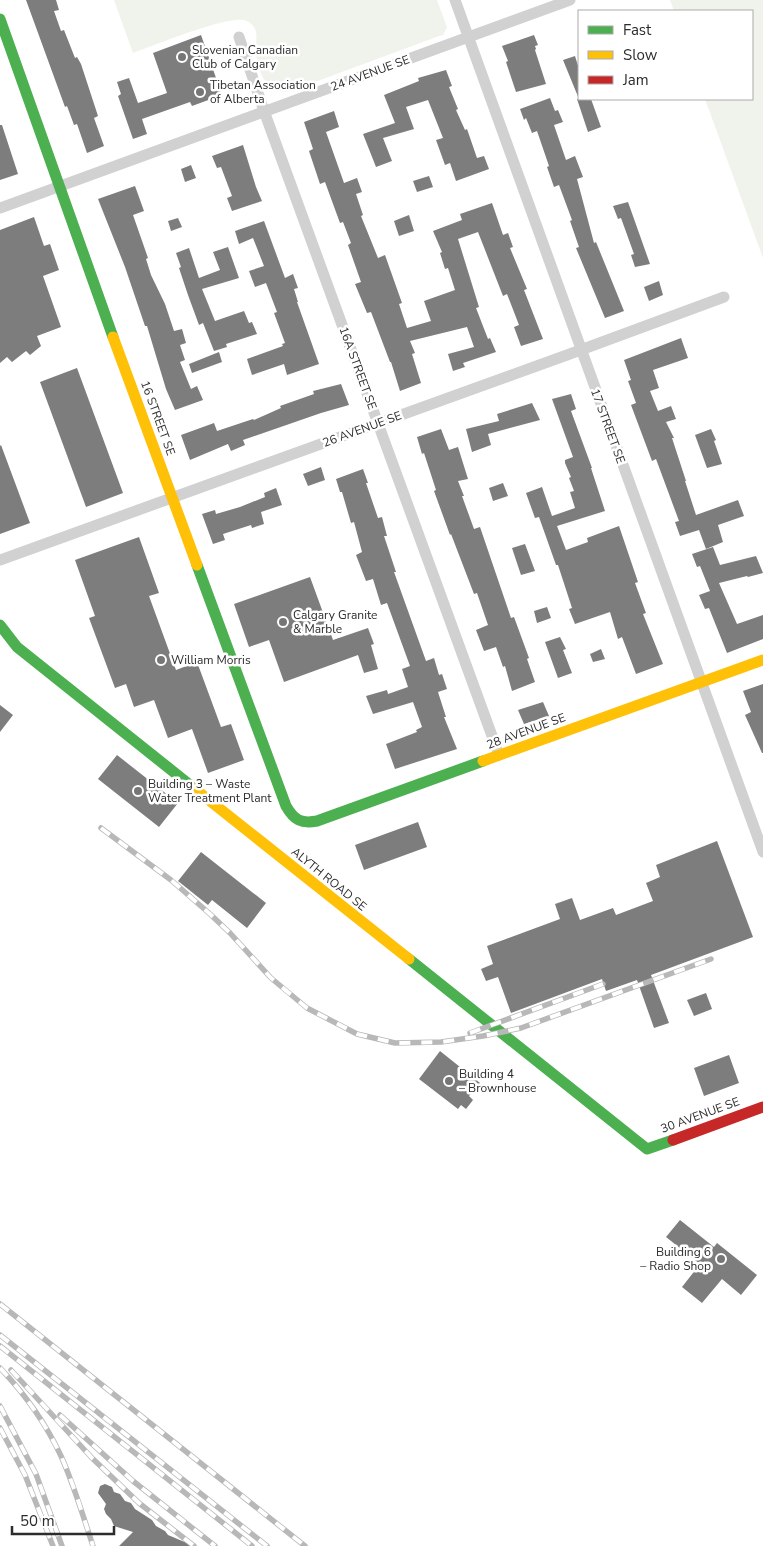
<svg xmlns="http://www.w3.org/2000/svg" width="763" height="1546" font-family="'Nunito Sans',sans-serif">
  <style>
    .green { fill: #f0f3eb }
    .building { fill: #7d7d7d }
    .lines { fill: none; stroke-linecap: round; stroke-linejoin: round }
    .street { stroke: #d1d1d1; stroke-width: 11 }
    .fast { stroke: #4caf50; stroke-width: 11 }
    .slow { stroke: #ffc107; stroke-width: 11 }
    .jam { stroke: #c62828; stroke-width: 11 }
    .rail-casing { stroke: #b8b8b8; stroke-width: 5.5 }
    .rail { stroke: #fff; stroke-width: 4; stroke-dasharray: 11; stroke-linecap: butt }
    .poi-dot { fill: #767676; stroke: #fff; stroke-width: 2 }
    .labels { text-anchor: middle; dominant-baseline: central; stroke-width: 5; stroke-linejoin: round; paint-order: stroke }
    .poi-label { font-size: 12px; fill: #2c2c2c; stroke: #fff; text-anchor: start }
    .street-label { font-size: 12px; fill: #2c2c2c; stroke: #fff }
  </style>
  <rect width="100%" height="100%" fill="#fff"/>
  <!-- green -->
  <path class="green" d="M114,0H437L447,27L443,35L439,36L288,92C265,93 258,71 256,52C255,39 261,29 247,21C232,13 153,46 133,53Z
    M670,0H763V258L705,99H752V11H674Z"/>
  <!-- building -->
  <path class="building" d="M26,0H56L59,10L54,11L61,31L64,30L75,58L77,57L81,64L98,116L94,118L104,146L87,153L77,124L74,125L67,106L65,107Z
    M201,35L222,95L192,106L190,102L142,119L147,134L133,139L118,96L121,94L117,82L129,78L138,103L167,93L153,53Z
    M534,35L538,45L535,46L536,49L535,50L546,84L516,92L506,62L508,61L502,46Z
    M575,56L579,69V99L563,60Z
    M446,70L452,86L449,87L458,109L456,110L465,130L467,129L477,158L484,156L489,169L456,181L450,163L445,165L436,140L443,138L428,100L406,107L414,129L383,138L392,161L376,167L363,134L395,123L384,95L419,81L418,78Z
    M550,98L555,111L558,110L563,122L554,125L566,160L575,156L583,177L577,179L594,243L596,242L624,311L605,318L576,248L579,247L570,221L572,220L559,185L554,187L547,167L549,166L537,131L532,133L526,118L524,120L520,109Z
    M577,99H591L601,127L588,132Z
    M334,111L339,127L326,132L344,183L357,178L362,192L356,194L363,215L361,216L378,258L385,255L402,303L399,304L407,328L431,321L424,301L455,290L448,268L445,269L440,253L442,252L433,231L462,220L460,214L492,203L503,235L508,233L513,247L510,248L527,289L524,290L543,339L521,346L514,327L519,325L507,294L503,296L478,232L458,239L479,307L476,308L488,339L490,338L496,352L463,363L465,367L453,371L448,354L474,347L467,327L410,341L415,353L412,354L421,383L400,391L391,362H390L371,312L367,313L355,284L361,282L348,245L351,243L343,222L340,223L325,182L320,184L309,151L313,149L304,122Z
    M0,125H2L18,174L0,180Z
    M243,145L256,187L262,201L232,211L227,198L232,196L221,167L217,168L212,156Z
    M191,165L196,178L185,182L181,169Z
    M429,176L433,187L417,192L413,181Z
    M135,186L144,211L133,215L148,258L146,259L151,275L165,304L174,331L182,329L186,343L180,345L185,360L180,362L191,389L197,386L203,400L175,410L166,389L147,326H145L125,267L98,199Z
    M628,202L650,264L635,267L631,255L634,254L621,218L618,219L613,206Z
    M409,215L414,231L399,236L394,221Z
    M34,217L44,246L50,244L59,270L43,276L61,327L37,336L41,346L30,355L26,351L12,362L7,357L0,363V230Z
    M178,218L182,227L171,231L168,221Z
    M264,221L285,278L293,274L298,288L294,289L298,302H297L319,364L287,375L284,364L252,375L247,359L283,346L282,344L285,343L274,313L277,312L266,283L255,287L249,271L264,266L253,238L239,244L235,231Z
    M228,247L239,278L202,289L215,321L244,311L249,323L252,322L257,334L226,344L227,347L214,351L203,323L199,325L188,295L179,268L181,267L176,253L189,248L199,278L220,270L213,252Z
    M659,281L663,295L649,301L644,287Z
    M681,338L688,358L653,370L659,388L650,391L658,411L671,406L676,419L666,422L674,438H672L686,481H685L696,515L738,500L744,516L718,525L723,542L706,549L699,530L680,536L675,522L679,521L656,459L652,461L631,405L636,403L628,381L631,380L624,360Z
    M219,352L222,362L192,373L189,364Z
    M77,368L123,493L86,507L40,382Z
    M341,384L349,405L321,413L243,440L245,445L231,451L228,444L190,460L181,435L214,423L217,431L253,419L254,420L281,408L280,406L314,394L313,391Z
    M571,394L576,409L571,411L592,468H591L605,511L557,526L566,550L588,542L587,538L619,526L638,582L635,583L646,613L643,614L663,664L636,674L622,637L618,639L610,612L575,624L569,609L572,608L558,565H556L539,517L535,518L526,493L542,487L552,516L575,508L570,492L574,491L569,478L571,477L565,463V460L573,457L552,399Z
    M532,403L540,420L488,434L491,445L472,452L466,429L499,421L497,414Z
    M441,429L449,450L458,447L468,479L458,481L464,496H462L474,529L480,527L511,618L514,617L529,658L527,659L535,682L512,691L505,666L503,667L496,647L484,651L476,630L488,625L477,593L474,594L451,534L450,535L434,491L436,490L424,453L422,454L417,437Z
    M711,429L716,440L714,441L722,464L707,468L695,435Z
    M1,445L30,523L0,534V446Z
    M321,467L325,480L308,486L303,474Z
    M363,469L368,483H366L378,518L382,517L387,536H384L396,572H394L426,661L434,658L439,675L442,674L447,689L438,692L446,717H444L457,749L395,769L386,744L417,732L416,730L422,727L413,702L373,714L366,696L387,690L388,694L408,687L402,669L410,666L387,603L381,605L373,579L366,581L356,555L362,552L354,522L351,523L342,492H340L336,479Z
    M503,483L508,496L493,501L489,488Z
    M276,488L282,505L261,512L264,524L252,528L251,525L223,534L225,540L213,544L202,514L215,510L216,514L240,507L265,497L264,493Z
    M139,537L159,593L149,596L176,670L197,662L221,727L231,724L244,760L208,773L192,729L168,738L154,700L134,707L126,684L115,688L89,618L95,616L75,560Z
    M525,544L535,571L521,575L512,548Z
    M713,547L720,565L756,556L763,573L748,577L747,576L719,583L737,624L763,615V639L727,653L709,608L705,609L699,595L710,591L700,566L697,567L692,554Z
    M310,577L333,640L368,628L374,644L371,645L378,669L364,673L358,655L284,682L269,640L249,647L234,604Z
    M547,607L551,618L537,623L534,611Z
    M560,637L566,649L563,650L572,673L558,678L545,642Z
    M601,649L605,659L593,662L590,654Z
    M763,684V753H762L745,715L751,712L743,691Z
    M543,702L549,716L524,724L518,710Z
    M0,705L13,715L0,732Z
    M117,755L178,803L159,827L98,779Z
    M418,822L427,847L364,870L355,845Z
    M717,841L753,937L651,975L669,1023L654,1028L637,980L606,991L602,979L511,1013L498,977L486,981L481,969L493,964L487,946L560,919L555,904L572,898L580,920L613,908L616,915L653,901L646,883L660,877L656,865Z
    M201,852L266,903L247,928L212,900L208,905L178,881Z
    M706,993L712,1009L694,1016L687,1000Z
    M440,1051L480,1083L469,1096L473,1100L466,1109L461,1105L458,1109L419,1079Z
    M729,1055L739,1083L704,1096L694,1068Z
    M680,1220L714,1247L717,1243L757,1275L741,1295L722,1279L702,1303L682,1287L700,1264L666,1237Z
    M105,1484L112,1487L114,1492L120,1494L125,1501L131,1503L135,1509L152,1520L156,1526L165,1531L168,1535L194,1546H119L133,1532L114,1526L111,1519L106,1514L104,1509L106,1504L98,1493L100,1486Z"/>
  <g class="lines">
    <!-- street -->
    <path class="street" d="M455,0L763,852
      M239,37L264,111L499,755
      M0,208L570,0
      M0,560L567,355L724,297"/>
    <!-- fast -->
    <path class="fast" d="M0,19L113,337
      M197,565L286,806C294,820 301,824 317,821L483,761
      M0,625L17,647L195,789
      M409,959L647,1149L673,1140"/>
    <!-- slow -->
    <path class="slow" d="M113,337L197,565
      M483,761L763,660
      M195,789L409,959"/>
    <!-- jam -->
    <path class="jam" d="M673,1140L763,1107"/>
    <defs>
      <path id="rail" d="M101,828L171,880L210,914L230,933L271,978L307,1008L357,1034L395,1043L441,1042L483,1036L521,1028L711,959
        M470,1033L603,984
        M0,1304L305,1546
        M0,1335L267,1546
        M0,1346L252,1546
        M0,1368C24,1393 46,1424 61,1456C74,1485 83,1516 93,1546
        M11,1370L92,1458L139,1503L194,1546
        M0,1406L36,1474L62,1546
        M60,1415L133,1481L215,1546
        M0,1428L25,1475L53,1546"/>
    </defs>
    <!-- rail casing -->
    <use href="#rail" class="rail-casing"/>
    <!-- rail -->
    <use href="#rail" class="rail"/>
  </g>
  <!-- markers -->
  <g class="poi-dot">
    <circle cx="182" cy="57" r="5"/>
    <circle cx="200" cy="92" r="5"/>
    <circle cx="283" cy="622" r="5"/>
    <circle cx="161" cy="660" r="5"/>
    <circle cx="138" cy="791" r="5"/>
    <circle cx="449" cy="1081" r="5"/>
    <circle cx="721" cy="1259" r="5"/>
  </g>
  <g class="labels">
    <!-- poi labels -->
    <g class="poi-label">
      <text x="192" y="50">Slovenian Canadian<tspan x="192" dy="14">Club of Calgary</tspan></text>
      <text x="210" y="85">Tibetan Association<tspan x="210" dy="14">of Alberta</tspan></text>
      <text x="293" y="615">Calgary Granite<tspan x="293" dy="14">&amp; Marble</tspan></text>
      <text x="171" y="660">William Morris</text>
      <text x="148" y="784">Building 3 – Waste<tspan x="148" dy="14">Water Treatment Plant</tspan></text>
      <text x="459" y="1074">Building 4<tspan x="459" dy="14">– Brownhouse</tspan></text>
      <text x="711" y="1252" text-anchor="end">Building 6<tspan x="711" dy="14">– Radio Shop</tspan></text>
    </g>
    <!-- street labels -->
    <g class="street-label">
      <text transform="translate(370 73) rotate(-20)">24 AVENUE SE</text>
      <text transform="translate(358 368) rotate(70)">16A STREET SE</text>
      <text transform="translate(158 418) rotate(70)">16 STREET SE</text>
      <text transform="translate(608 426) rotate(70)">17 STREET SE</text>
      <text transform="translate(362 429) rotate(-20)">26 AVENUE SE</text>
      <text transform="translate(526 731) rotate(-20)">28 AVENUE SE</text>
      <text transform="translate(329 879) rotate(39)">ALYTH ROAD SE</text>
      <text transform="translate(700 1115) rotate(-20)">30 AVENUE SE</text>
    </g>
  </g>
  <!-- legend -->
  <rect x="578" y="10" width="175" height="90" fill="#ffffff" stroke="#ababab"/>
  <rect x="588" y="26" width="25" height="8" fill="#4caf50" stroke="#ababab"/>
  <text x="623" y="35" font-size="15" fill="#2c2c2c">Fast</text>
  <rect x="588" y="51" width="25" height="8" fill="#ffc107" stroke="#ababab"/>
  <text x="623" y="60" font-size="15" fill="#2c2c2c">Slow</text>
  <rect x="588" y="76" width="25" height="8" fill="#c62828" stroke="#ababab"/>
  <text x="623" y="85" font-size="15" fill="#2c2c2c">Jam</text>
  <!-- scale -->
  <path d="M12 1526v8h102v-8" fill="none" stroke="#2c2c2c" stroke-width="2.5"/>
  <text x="20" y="1526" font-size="15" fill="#2c2c2c" stroke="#ffffff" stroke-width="4" paint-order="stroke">50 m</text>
</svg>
